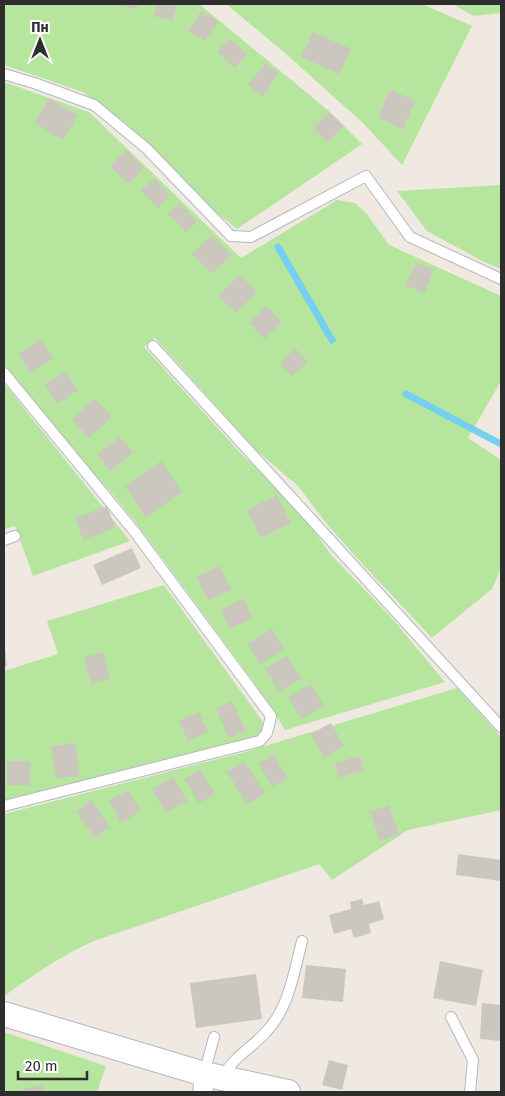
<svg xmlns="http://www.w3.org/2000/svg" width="505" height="1096" font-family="'Fira Sans',sans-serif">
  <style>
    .green { fill: #b6e59e }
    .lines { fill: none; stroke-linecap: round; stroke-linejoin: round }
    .stream { stroke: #75cff0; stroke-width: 7 }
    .building { fill: #cbc7bf }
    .service-casing { stroke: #b4b7c1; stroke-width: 12 }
    .minor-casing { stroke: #b4b7c1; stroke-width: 21 }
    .tertiary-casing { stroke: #b4b7c1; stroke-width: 26 }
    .service { stroke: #fff; stroke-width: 10 }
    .minor { stroke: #fff; stroke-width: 19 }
    .tertiary { stroke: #fff; stroke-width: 24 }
  </style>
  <rect width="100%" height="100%" fill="#efe9e1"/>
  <!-- green -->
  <path class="green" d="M4,4H199L330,112L362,144L237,229L216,212L131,129L83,92L4,65Z
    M226,4H422L472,26L402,165L363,123L286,54Z
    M452,4H501V13L474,16Z
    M4,82L89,112L241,258L337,200L355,203L366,213L389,245L501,296V381L468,438L501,460V568L492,589L432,638L356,557L327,524L298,486L256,450L155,338L144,347L243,456L276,486L306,520L332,556L390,616L445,682L285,730L269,703L137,524L110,491L81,461L4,364Z
    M501,185V269L484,262L427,231L397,191Z
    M4,383L130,541L33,576L15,526L4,529Z
    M164,585L263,722L264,731L255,737L4,800V671L58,654L47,621Z
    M457,688L501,737V810L408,830L332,880L319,864L94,941C62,955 32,976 4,996V814L245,752Z
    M4,1032L106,1066L97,1092H4Z"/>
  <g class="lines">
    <!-- stream -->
    <path class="stream" d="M278,247L332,340
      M406,394L501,444"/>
  </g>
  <!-- building -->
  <path class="building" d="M113,4H138L137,9Z
    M158,4H177L172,21L154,16Z
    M201,11L218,21L205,41L188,31Z
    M313,32L351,49L339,74L301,57Z
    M229,38L247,54L235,68L217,52Z
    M265,63L279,73L263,96L248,85Z
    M390,89L415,101L403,129L378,118Z
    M49,98L78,115L63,140L34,123Z
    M329,112L344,126L328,143L313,128Z
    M126,150L144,168L129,184L110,166Z
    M154,178L170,195L158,208L141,190Z
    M179,203L197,221L186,232L168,214Z
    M212,235L232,255L212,274L192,254Z
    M416,263L434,269L425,293L406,286Z
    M240,274L257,293L235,313L218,295Z
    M266,306L282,322L265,339L249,323Z
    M41,339L53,359L30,373L18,354Z
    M295,348L308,362L292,376L280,363Z
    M65,371L78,390L58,404L45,385Z
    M94,398L112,417L89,438L72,419Z
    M120,437L133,453L110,471L97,454Z
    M161,461L182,492L146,517L125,486Z
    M277,495L291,523L261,538L247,510Z
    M107,506L115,528L83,540L75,518Z
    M132,548L141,568L102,585L93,565Z
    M220,566L231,589L208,601L196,577Z
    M243,599L253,618L230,629L221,610Z
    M272,629L284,649L260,664L248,644Z
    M4,647H5L7,666L4,667Z
    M103,652L110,679L91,684L84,657Z
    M287,656L301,679L279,692L265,669Z
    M310,684L324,705L302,719L288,698Z
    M232,701L246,731L229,738L216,709Z
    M199,712L208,732L188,741L179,721Z
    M331,723L344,746L324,758L311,734Z
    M75,743L80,776L56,779L51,746Z
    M274,754L287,778L272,787L258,763Z
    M360,756L364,770L339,778L335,763Z
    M7,761H30V785H7Z
    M244,761L265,794L247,804L227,772Z
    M200,769L215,794L199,803L184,779Z
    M173,777L187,801L166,813L152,789Z
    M128,790L141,811L121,823L109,801Z
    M91,800L110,827L95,838L76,811Z
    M389,805L399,834L380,841L370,812Z
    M458,854L501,860V881L456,875Z
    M362,899L364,905L379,901L384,919L369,924L371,933L354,938L351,929L334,934L329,915L351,909L350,902Z
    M440,961L483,970L476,1006L433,998Z
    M306,965L346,969L343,1002L302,998Z
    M256,974L262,1019L196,1028L190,983Z
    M482,1003L501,1005V1041L480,1039Z
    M329,1060L348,1065L342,1090L322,1085Z
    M42,1084L45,1092H14Z"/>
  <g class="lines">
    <defs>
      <path id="service" d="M4,74L34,83L94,105L146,148L231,236L251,237L366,176L410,237L501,279
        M153,346L501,727
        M4,373L134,531L271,716L267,733L260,741L4,806
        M4,540L15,536
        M451,1017L473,1060L470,1092
        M204,1074L214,1037
        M222,1077C235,1056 249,1050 265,1033C289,1009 294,972 302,941"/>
      <path id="minor" d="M203,1092L204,1074"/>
      <path id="tertiary" d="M4,1014L204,1074L288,1092"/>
    </defs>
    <!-- service casing -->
    <use href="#service" class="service-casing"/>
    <!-- minor casing -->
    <use href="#minor" class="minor-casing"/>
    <!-- tertiary casing -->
    <use href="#tertiary" class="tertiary-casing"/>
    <!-- service -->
    <use href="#service" class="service"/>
    <!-- minor -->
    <use href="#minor" class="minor"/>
    <!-- tertiary -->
    <use href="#tertiary" class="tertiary"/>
  </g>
  <!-- border -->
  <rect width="505" height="1096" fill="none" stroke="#2e2e2e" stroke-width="10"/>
  <!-- north arrow -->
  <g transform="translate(40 40)" stroke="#ffffff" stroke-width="4" paint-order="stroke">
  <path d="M0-4L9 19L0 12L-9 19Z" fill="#2e2e2e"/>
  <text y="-8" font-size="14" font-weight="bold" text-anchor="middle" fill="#2e2e2e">Пн</text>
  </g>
  <!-- scale -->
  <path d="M18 1071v8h69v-8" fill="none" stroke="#2e2e2e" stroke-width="2.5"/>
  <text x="25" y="1071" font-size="15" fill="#2e2e2e" stroke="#ffffff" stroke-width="4" paint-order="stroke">20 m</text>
</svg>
